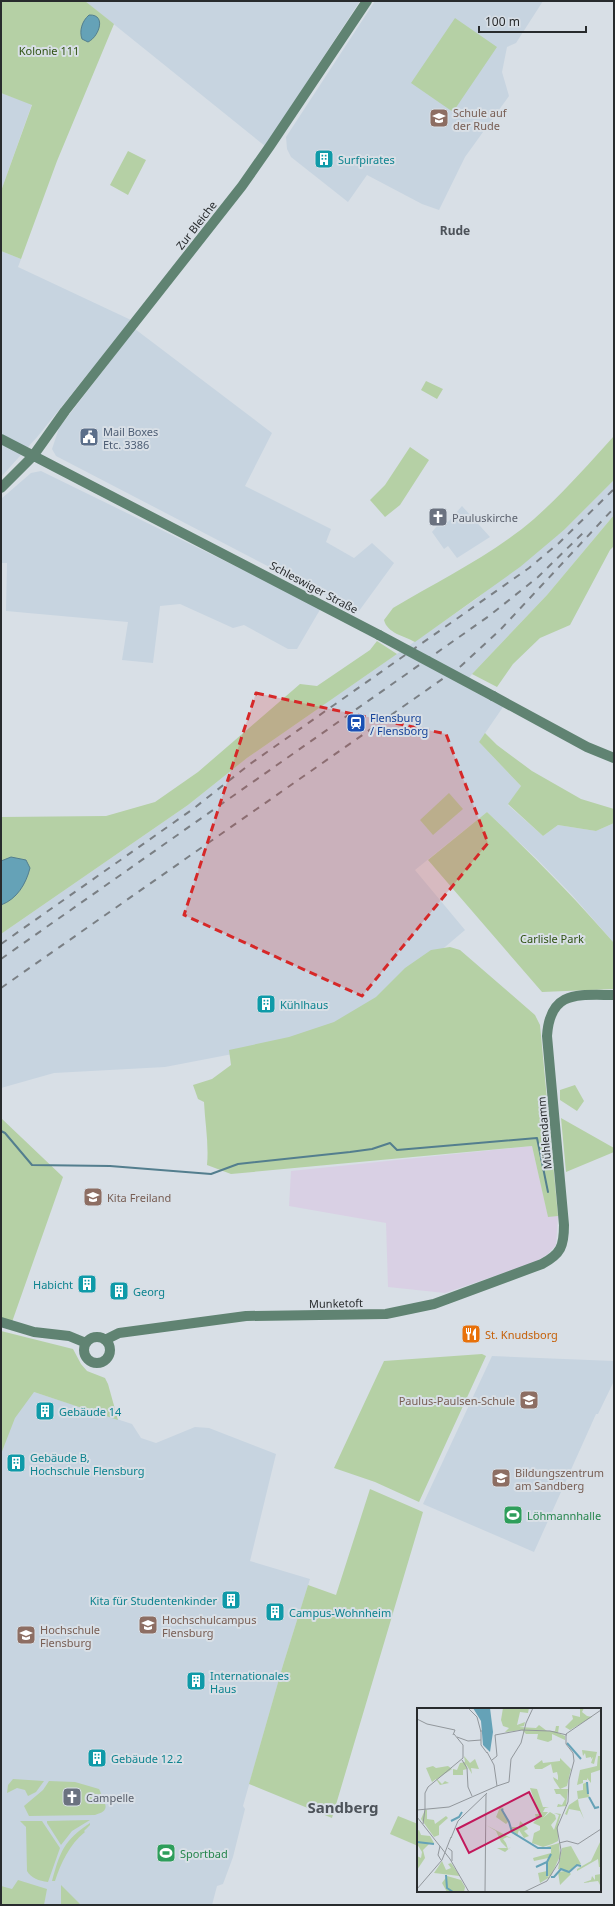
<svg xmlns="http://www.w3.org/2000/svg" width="615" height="1906" font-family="'Noto Sans',sans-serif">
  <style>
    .built { fill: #c7d4e0 }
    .industrial { fill: #d9d0e4 }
    .green { fill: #b5d0a5 }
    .water { fill: #65a2b7; stroke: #537e8e }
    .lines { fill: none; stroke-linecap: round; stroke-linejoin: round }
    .stream { stroke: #537e8e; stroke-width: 2 }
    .secondary { stroke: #608372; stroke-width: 10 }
    .rail { stroke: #7a7f84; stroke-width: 2; stroke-dasharray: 7 7; stroke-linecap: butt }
    .secondary-bridge { stroke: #608372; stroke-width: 10 }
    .marked { fill: #d62828; fill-opacity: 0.2; stroke: #d62828; stroke-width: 3; stroke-dasharray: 8 5; stroke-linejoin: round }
    .labels { text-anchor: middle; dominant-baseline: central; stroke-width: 4; stroke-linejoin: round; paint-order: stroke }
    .park-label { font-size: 11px; fill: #2f5212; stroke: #d8dfe6 }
    .education-label { font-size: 11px; fill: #785e54; stroke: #d8dfe6; text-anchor: start }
    .culture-label { font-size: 11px; fill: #0d838f; stroke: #d8dfe6; text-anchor: start }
    .street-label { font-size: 11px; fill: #282b2d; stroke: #d8dfe6 }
    .service-label { font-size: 11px; fill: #4e5e75; stroke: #d8dfe6; text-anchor: start }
    .worship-label { font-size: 11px; fill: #5b616d; stroke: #d8dfe6; text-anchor: start }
    .transit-label { font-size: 11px; fill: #164399; stroke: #d8dfe6; text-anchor: start }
    .food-label { font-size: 11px; fill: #c56008; stroke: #d8dfe6; text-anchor: start }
    .leisure-label { font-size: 11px; fill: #27864d; stroke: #d8dfe6; text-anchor: start }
    .neighbourhood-label { font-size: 12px; font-weight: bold; fill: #4d535a; stroke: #d8dfe6 }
    .district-label { font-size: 15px; font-weight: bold; fill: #4d535a; stroke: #d8dfe6 }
    .inset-river { fill: none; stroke: #65a2b7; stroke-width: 2 }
    .inset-road { fill: none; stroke: #92979c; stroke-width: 1 }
    .view { fill: #c2185b; fill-opacity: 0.15; stroke: #c2185b; stroke-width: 2 }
    .inset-edge { fill: none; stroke: #282b2d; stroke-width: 2 }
  </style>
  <rect width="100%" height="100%" fill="#d8dfe6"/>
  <!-- built -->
  <path class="built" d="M85,1H360L265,146Z
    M375,1H543L516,43L507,47L502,72L509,96L465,157L439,210L422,204L367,175L348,202L291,157L287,149L286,137Z
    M1,93L32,104L1,191Z
    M1,251L21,259L18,267L131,320L38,436L1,477Z
    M135,329L272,433L245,486L331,529L326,542L354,558L372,543L394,563L359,611L310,588L56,456L52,449L59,428Z
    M41,471L321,608L297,649H288L244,625L233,628L180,604L160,606L153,663L122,660L128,622L6,611L7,563H1V499L31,473Z
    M614,480V515L547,595L472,674L464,686L503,707L479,742L521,786L508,805L543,836L558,825L596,831L614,823V943L572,895L536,858L487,812L415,870L465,930L373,1008L274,1046L165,1067L54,1073L1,1088V934L188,805L247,758L476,599L564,530Z
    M462,506L490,537L457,558L448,546L444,549L432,532L443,519L448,522Z
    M492,1356L614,1361V1381L598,1414H596L534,1552L423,1504Z
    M1,1386L34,1392L132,1424L141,1438L156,1443L195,1427L209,1428L276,1454L250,1561L310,1579L283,1665L243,1806L245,1809L233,1857L223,1884L217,1886L212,1905H1Z"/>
  <!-- industrial -->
  <path class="industrial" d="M532,1146L548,1216H558L556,1245L548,1254L533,1263L445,1293L388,1287L386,1223L289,1206L291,1171Z"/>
  <!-- green -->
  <path class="green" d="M1,1H85L114,24L57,161L21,259L1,251V191L32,105L1,93Z
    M455,18L497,47L453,112L411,83Z
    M128,151L146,160L128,195L110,185Z
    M426,381L443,389L437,399L421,390Z
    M614,436V480L564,530L520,567L415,642C404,636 387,633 384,620L393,608C440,580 492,555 534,519C563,493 588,465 614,436Z
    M410,447L429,460L400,505L385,517L370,500L385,485Z
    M614,515V546L610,550L570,625L540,638L513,664L497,687L472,674L547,595Z
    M377,641L397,654L247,758L188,805L1,934V905L4,904L11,858L1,861V817L106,816L155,802L198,772L300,684L317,686L370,650Z
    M485,733L497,745L532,771L581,799L614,809V823L596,831L558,825L543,836L508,804L521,786L479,742Z
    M449,793L463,809L433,835L420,820Z
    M487,812C532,854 574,897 614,943V989L542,992L428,860Z
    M450,947L460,950L535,1015L540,1025L558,1216L548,1217L532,1146L231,1174L207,1165C209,1144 205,1123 204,1102L198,1099L193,1085L212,1079L231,1065L229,1050L289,1037L334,1022L376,997L405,968L431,950Z
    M575,1085L584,1101L577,1111L560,1100V1090Z
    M1,1118L63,1177L12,1322L1,1318Z
    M561,1118L614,1148V1152L566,1172Z
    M1,1331L73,1349L81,1364L87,1371L105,1378L108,1384L118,1420L34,1392L15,1418L1,1454Z
    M482,1354L486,1356L419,1502L375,1482L334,1468L384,1361Z
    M370,1489L423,1512L332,1818L249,1784L283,1665L308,1585L336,1595Z
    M13,1779L44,1781L36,1792L28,1796L25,1790L17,1788L7,1793L8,1785Z
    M49,1781L75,1782L99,1789C101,1792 101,1795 103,1799C108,1808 106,1812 95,1815L29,1816L24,1806L43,1790Z
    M398,1816L418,1824V1846L390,1834Z
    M90,1820L72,1831L61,1845L47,1823V1821Z
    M20,1821H42L60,1848L48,1882C39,1881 31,1878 27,1871L26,1827Z
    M90,1823V1825L84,1831L85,1832C69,1845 61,1863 55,1881H52C60,1852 64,1840 90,1823Z
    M18,1880L47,1889L44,1905H1V1886L12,1889Z
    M61,1885L81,1905H61Z"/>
  <!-- water -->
  <path class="water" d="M89,15C107,14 99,37 88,42L82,39C79,31 82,21 89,15Z
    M11,857L26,860L30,868C26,884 17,899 1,905V861Z"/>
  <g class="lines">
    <!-- stream -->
    <path class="stream" d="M1,1131L5,1133L32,1165L110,1166L211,1174L238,1164L350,1152L372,1149L390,1143L397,1150L537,1138L548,1192"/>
    <!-- secondary -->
    <path class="secondary" d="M1,439L379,635
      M1,488L33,456L65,411L242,186L270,146L367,1
      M493,696L587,747L614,758
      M1,1322L34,1332L69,1336L86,1343
      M84 1350a13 13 0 1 1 26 0a13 13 0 1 1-26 0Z
      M105,1340L119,1333L246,1316L386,1314L434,1304L542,1264C561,1254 564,1246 564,1225L547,1036C550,990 577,995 614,995"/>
    <!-- rail -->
    <path class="rail" d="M1,944L193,809L250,764L529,568L559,543L614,489
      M1,959L489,616L538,577L586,530
      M1,988L461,666L500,630L614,508"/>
    <!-- secondary-bridge -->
    <path class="secondary-bridge" d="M379,635L493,696"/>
  </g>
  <!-- marked area -->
  <path class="marked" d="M256,693L446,734L488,843L362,996L184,915Z"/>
  <!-- icons -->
  <defs>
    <symbol id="school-square" viewBox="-11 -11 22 22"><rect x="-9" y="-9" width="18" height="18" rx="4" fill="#8d6e63" stroke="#d8dfe6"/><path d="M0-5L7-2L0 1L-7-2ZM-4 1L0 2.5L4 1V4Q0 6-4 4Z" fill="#fff"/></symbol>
    <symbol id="building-square" viewBox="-11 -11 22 22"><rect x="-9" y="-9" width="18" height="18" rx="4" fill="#0f9aa8" stroke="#d8dfe6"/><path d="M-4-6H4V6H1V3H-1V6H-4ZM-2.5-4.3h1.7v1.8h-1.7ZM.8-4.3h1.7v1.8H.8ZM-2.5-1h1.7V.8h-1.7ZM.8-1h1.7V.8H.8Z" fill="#fff"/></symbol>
    <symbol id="civic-square" viewBox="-11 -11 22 22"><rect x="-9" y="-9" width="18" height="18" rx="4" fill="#5c6f8a" stroke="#d8dfe6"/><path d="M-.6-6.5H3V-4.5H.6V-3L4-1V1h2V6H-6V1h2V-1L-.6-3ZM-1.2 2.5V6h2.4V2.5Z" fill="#fff"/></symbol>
    <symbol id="church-square" viewBox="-11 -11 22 22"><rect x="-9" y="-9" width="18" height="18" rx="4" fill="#6b7280" stroke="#d8dfe6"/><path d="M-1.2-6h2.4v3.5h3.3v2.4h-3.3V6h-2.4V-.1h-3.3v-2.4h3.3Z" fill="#fff"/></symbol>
    <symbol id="station-square" viewBox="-11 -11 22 22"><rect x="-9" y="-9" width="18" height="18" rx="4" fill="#1a4fb4" stroke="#d8dfe6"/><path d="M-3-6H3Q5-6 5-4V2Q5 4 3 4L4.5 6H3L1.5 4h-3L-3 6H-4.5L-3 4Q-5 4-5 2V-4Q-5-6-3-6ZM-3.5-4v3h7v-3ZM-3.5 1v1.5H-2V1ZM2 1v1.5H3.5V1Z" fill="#fff"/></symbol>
    <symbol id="restaurant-square" viewBox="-11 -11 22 22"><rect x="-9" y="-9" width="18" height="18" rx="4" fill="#e8710a" stroke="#d8dfe6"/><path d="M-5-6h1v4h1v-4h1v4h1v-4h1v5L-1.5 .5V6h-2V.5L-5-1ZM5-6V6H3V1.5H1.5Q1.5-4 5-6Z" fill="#fff"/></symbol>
    <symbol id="stadium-square" viewBox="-11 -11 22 22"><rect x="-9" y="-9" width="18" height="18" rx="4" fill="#2e9e5b" stroke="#d8dfe6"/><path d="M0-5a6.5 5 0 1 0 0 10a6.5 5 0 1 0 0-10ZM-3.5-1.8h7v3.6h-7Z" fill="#fff"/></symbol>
    <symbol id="university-square" viewBox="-11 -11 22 22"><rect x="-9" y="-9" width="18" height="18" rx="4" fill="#8d6e63" stroke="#d8dfe6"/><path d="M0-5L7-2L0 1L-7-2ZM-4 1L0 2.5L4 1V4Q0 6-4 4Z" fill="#fff"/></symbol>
  </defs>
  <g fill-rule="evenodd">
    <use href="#school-square" x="428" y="107" width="22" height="22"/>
    <use href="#building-square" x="313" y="148" width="22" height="22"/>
    <use href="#civic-square" x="78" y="426" width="22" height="22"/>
    <use href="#church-square" x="427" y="506" width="22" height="22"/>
    <use href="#station-square" x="345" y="712" width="22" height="22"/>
    <use href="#building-square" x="255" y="993" width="22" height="22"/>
    <use href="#school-square" x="82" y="1186" width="22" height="22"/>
    <use href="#building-square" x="76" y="1273" width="22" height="22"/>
    <use href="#building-square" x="108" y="1280" width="22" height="22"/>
    <use href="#restaurant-square" x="460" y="1323" width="22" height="22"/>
    <use href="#school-square" x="518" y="1389" width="22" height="22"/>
    <use href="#building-square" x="34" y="1400" width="22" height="22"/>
    <use href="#building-square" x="5" y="1452" width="22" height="22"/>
    <use href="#school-square" x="490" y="1467" width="22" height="22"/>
    <use href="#stadium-square" x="502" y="1504" width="22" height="22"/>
    <use href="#building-square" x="220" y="1589" width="22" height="22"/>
    <use href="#building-square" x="264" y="1601" width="22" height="22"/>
    <use href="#university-square" x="137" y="1614" width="22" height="22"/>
    <use href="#university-square" x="15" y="1624" width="22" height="22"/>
    <use href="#building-square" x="185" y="1670" width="22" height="22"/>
    <use href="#building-square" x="86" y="1747" width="22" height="22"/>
    <use href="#church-square" x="61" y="1786" width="22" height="22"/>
    <use href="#stadium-square" x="155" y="1842" width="22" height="22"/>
  </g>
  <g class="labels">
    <!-- park labels -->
    <g class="park-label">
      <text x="49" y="50">Kolonie 111</text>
      <text x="552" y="938">Carlisle Park</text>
    </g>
    <!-- education labels -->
    <g class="education-label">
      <text x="453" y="112">Schule auf<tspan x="453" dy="13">der Rude</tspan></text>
      <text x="107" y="1197">Kita Freiland</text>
      <text x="515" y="1400" text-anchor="end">Paulus-Paulsen-Schule</text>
      <text x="515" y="1472">Bildungszentrum<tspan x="515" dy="13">am Sandberg</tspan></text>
      <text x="162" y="1619">Hochschulcampus<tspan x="162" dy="13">Flensburg</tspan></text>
      <text x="40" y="1629">Hochschule<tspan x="40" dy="13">Flensburg</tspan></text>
    </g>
    <!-- culture labels -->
    <g class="culture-label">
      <text x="338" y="159">Surfpirates</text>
      <text x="280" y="1004">Kühlhaus</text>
      <text x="73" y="1284" text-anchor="end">Habicht</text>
      <text x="133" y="1291">Georg</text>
      <text x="59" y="1411">Gebäude 14</text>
      <text x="30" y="1457">Gebäude B,<tspan x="30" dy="13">Hochschule Flensburg</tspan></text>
      <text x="217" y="1600" text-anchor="end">Kita für Studentenkinder</text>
      <text x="289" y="1612">Campus-Wohnheim</text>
      <text x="210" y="1675">Internationales<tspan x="210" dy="13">Haus</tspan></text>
      <text x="111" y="1758">Gebäude 12.2</text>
    </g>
    <!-- street labels -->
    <g class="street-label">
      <text transform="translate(196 225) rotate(-52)">Zur Bleiche</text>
      <text transform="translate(314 587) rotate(28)">Schleswiger Straße</text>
      <text transform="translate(544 1133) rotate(-95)">Mühlendamm</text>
      <text transform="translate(336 1303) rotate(-1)">Munketoft</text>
    </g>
    <!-- service labels -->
    <g class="service-label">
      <text x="103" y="431">Mail Boxes<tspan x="103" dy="13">Etc. 3386</tspan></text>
    </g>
    <!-- worship labels -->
    <g class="worship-label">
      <text x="452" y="517">Pauluskirche</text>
      <text x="86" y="1797">Campelle</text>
    </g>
    <!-- transit labels -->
    <g class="transit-label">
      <text x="370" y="717">Flensburg<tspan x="370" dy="13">/ Flensborg</tspan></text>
    </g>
    <!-- food labels -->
    <g class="food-label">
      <text x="485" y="1334">St. Knudsborg</text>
    </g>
    <!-- leisure labels -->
    <g class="leisure-label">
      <text x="527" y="1515">Löhmannhalle</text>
      <text x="180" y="1853">Sportbad</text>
    </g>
    <!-- neighbourhood labels -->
    <g class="neighbourhood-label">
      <text x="455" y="230">Rude</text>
    </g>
    <!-- district labels -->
    <g class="district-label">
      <text x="343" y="1807">Sandberg</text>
    </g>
  </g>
  <!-- overview -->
  <g transform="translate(417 1708)">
    <rect width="184" height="184" fill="#d8dfe6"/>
    <path d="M86,0H112L111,5L103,4L100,17L108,14L107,18L102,19L119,20L122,17L130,23H138L139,18H142L141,25L148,28V32L135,26V32L131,34L120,31L121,26H109L105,22L88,24L92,20L86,18L84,12ZM163,0H167L165,4L170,8L175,9L153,22L148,19L156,11L155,7L163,9ZM165,42L180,44L177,56L174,55L176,49L174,51V49L169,50L168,45L166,48ZM47,48L53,55L58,51L62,61L54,60L55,66L49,56L50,61L46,62V67H36V61L40,62L43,55L48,54ZM181,48H184V58L183,62L174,65V75L170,70V72H166V75L160,77L163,62L180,58ZM143,50L154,61L150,78L143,81L137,72L136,69L141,72V68L140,64L136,65L134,56L125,61H118L117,58L125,52L126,55L143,53ZM16,58L19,60L31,58L35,61L20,71L25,76L28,73L32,75L23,77L19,71L15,74L9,60ZM170,74L172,89L161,91L160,83L166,82V76ZM113,80L120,81L126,99H132L128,100L126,104H131L126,110L133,104L138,107L139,111L134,117L137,122L142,107L137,105L144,106L141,116V133L135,136L126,139L115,135L117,125L123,122V118L116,115L123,108L119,110L118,106H123L125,105L122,106ZM137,81H151L149,98L140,99L141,96L145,97L148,91L143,86H139ZM161,91L162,98L167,111L163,103L152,101L150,107L148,106L152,97ZM83,99L87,100L85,102L92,113L89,116L79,109ZM33,100L10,102V111L17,112L18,116L29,108L31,110L22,118V127L17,129L4,111L8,102ZM103,113L110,119L111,121L107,123L112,128L107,130L102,122L100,128L94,124L95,119H102ZM69,117L96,131L90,129L86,131L89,135L91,141L94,139L88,144L80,140H90L84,134L79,123ZM2,122L4,127L13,128L17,135H13L6,142L8,150L0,162V148L4,150L5,144L0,136V123ZM184,132V159H182L181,151L160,163V161L174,153ZM142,135L143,148L134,168H130L133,169L123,175L121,165L130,163L131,150L117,153L116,150L134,145V140L129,139ZM154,138L164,156L151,163L154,166L143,177L141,164L148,163L141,161L145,140ZM25,153L29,162L34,160L31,156L34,155L43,168L17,165ZM184,166V179L181,173L165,175L174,172L175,168L178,172V167ZM30,168L44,172L48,179L47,184H30L25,175Z" fill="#b5d0a5"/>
    <path d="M56,0H73L76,24L73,44L66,37L64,13Z" fill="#65a2b7"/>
    <path class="inset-river" d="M150,35L164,51M170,74L171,86M172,89L178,100L182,99M86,101L85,102L92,114L95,124L121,140H134M34,113L42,109L45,104M0,134L17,136M130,154V168M119,159L130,154L134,146M29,167L30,180L36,184M134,169H137L144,161L152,164L160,157L164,158"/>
    <path class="inset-road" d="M51,0L60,9L64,24M0,11L10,16L38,22L36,27M64,22V37L70,45M78,27L105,22L133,23L150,27M40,29L51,33L64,32M45,52L50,60L51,79L55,88M75,52L80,48L78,27M80,78L92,74L94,51L104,35L109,15L116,0M8,101V85L11,79L46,50V37L37,26M0,102L32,99L80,78L77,57L70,44M46,108L70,85M0,109L33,151L52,184M6,116L8,101M34,130L41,113L47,107M142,135L150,133L161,136L184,121M23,138L21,147L24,152M31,140L35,143V153M0,181L25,152L34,129M68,184L69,86M107,184L130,173L142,154L144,142L140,120L151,94L152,72L157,53L156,45L149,36V26L184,2"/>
    <path class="view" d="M112,84L124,108L52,145L40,121Z"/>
    <rect width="184" height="184" class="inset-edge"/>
  </g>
  <!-- border -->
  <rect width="615" height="1906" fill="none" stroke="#282b2d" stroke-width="4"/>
  <!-- scale -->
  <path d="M479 26v6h107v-6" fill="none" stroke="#282b2d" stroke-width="2"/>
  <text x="485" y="26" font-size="12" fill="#282b2d" stroke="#d8dfe6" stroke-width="3" paint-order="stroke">100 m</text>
</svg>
